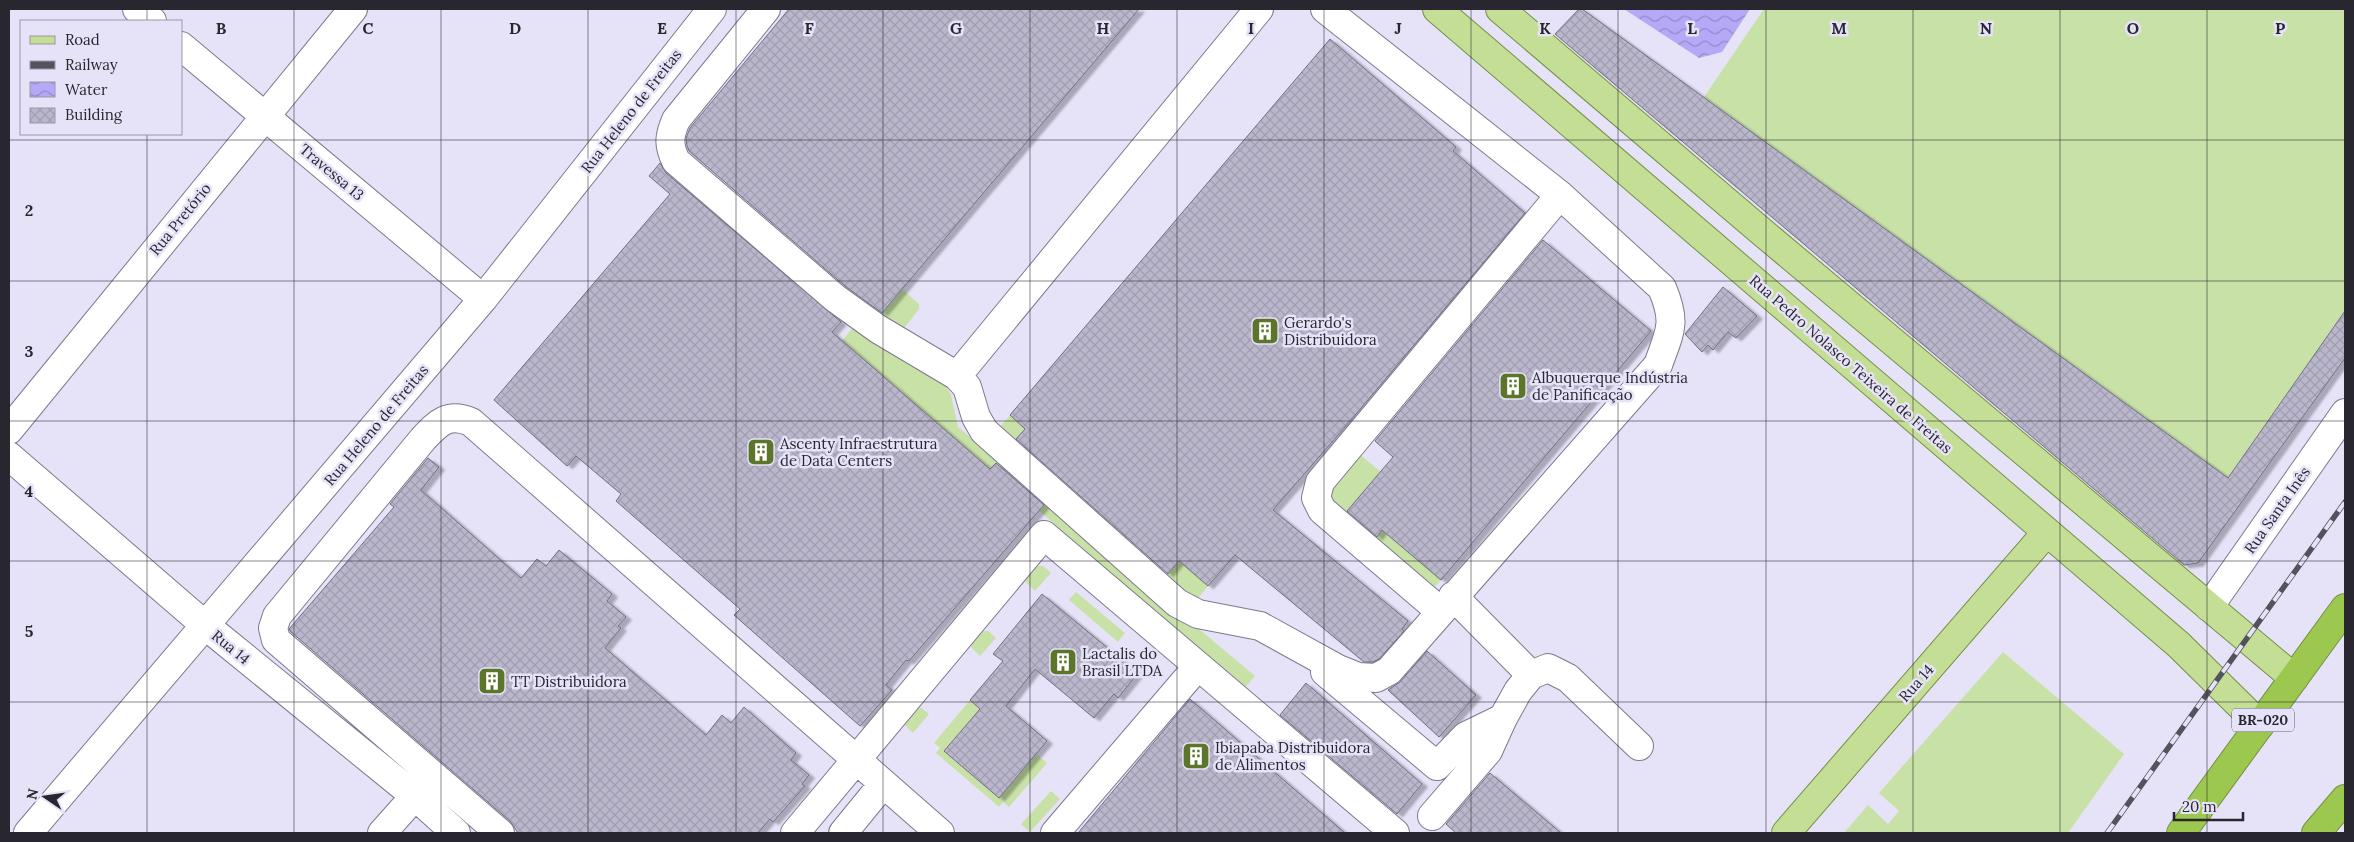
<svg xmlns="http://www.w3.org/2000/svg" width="2354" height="842" font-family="Lora,serif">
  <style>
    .grass { fill: #c8e1a6 }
    .water { fill: url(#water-waves) }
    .building { fill: url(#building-cross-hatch); stroke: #726f82; filter: url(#shadow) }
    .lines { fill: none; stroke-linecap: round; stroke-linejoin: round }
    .minor-casing { stroke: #7c7a8d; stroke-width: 30 }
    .major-casing { stroke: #749044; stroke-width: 30 }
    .highway-casing { stroke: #749044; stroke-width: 30 }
    .minor { stroke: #fff; stroke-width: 28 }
    .major { stroke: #c4de95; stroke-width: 28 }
    .highway { stroke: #9dc84f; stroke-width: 28 }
    .rail-casing { stroke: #53525d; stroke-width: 5.5 }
    .rail { stroke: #e6e3f9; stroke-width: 4; stroke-dasharray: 11; stroke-linecap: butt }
    .grid { fill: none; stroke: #28272f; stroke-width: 1; stroke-opacity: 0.55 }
    .labels { text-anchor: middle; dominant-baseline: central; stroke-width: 5; stroke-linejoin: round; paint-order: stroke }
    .shield { fill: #e6e3f9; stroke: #615f6c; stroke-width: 1 }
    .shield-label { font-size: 14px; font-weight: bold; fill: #28272f }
    .street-label { font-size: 15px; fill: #28272f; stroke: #e6e3f9 }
    .poi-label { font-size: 15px; fill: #28272f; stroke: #e6e3f9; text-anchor: start }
    .grid-label { font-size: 16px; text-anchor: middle; font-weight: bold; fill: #28272f; stroke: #e6e3f9; stroke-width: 5; stroke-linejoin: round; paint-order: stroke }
  </style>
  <defs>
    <pattern id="water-waves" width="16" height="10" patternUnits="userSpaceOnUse" patternTransform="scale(1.25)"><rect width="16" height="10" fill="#b5a8f6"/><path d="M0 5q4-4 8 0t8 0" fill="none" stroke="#9389c8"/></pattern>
    <pattern id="building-cross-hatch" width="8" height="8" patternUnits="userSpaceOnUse" patternTransform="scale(1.25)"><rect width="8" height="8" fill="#bab7cc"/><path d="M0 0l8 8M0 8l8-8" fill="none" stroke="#a09db0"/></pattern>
    <filter id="shadow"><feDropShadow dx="5.5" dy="3" stdDeviation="1" flood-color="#0004"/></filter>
  </defs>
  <rect width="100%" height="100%" fill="#e6e3f9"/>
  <!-- grass -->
  <path class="grass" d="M1764,9H2345V311L2238,463L2258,479L2249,493L1704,97Z
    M902,289L919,304V309L902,331L879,316Z
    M854,326L945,384L951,395L958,427L1255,676L1245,688L842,341Z
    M1010,415L1025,429L1013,443L997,430Z
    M1358,453L1381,472L1346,512L1376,538L1414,493L1441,580L1432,590L1336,507L1330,491Z
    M1179,561L1208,586L1196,601L1167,576Z
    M1035,566H1043L1051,573L1035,591L1026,582L1027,574Z
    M1076,592L1125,633L1118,642L1069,600Z
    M980,631H988L996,638L980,656L971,647L972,639Z
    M2003,652L2124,754L2068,833H1844L1868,805L1888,824L1899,811L1879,793Z
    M970,700L980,709L944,751L998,798L1036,754L1047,763L1009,807L1003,802L999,807L936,753L940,748L934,743Z
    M920,707L929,714L913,733L904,724L905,716L913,708Z
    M1051,791L1060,799L1030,832L1021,824Z"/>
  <!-- water -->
  <path class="water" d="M1624,9H1750L1722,52L1699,58Z"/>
  <!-- building -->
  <path class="building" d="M789,9H1139L882,313L845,286L689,151L687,146L686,138L690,128Z
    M1579,9H1582L2228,478L2345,311V358L2198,563L2184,565L1555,34Z
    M1330,39L1456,147L1453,151L1525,213L1351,420L1273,510L1408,621L1402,629L1404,631L1379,659L1372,662H1364L1235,555L1208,586L1179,561L1168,574L1016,439L1025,429L1010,415Z
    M660,163L666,173L841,322L832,332L990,469L996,463L1044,505L909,661L906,660L886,685L892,690L860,726L734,615L740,609L616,501L621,494L576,456L567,466L494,400L670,194L649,176Z
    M1543,240L1651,331L1441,580L1382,530L1377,537L1347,511L1393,457L1375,441Z
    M1723,287L1757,316L1736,338L1728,332L1713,350L1708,345L1702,352L1685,334Z
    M428,458L439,467L421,490L521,578L537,559L546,566L559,550L612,594L607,601L626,617L618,626L621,628L605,648L706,735L722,715L731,723L744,707L796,753L791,760L809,775L802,784L805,786L773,822L770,819L758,833H518L510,821L290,631L289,629L394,507L390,504Z
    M1042,594L1138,673L1118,698L1114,694L1094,718L1035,669L1006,706L1047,741L999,798L944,751L980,709L970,700L1003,661L993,654Z
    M1427,651L1476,695L1439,737L1388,690L1400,682Z
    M1306,683L1422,784L1397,814L1280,715Z
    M1190,699L1345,833H1078Z
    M1490,773L1561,833H1456L1446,824Z"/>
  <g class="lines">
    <defs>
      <path id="minor" d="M137,9L152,21
        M766,9L676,120C669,136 668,145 676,161L835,298L878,329L957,376L967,387L976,417L984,431L1177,603L1198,614L1260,626L1338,669L1358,677L1376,678L1389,671L1658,365C1670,331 1677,323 1662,288L1560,195L1325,9
        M181,46L483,299
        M957,376L1259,9
        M9,430L353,9
        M9,456L206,626L415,796L456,833
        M1453,596L1531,675L1548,668L1568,678L1639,746
        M2209,607L2345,413
        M1440,611L1322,510L1316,498L1320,482L1560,195
        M1325,672L1437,766L1466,736L1503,718
        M1432,816L1488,751L1503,718L1518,691L1531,675
        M28,833L483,299L712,9
        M382,833L415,796
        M500,833L276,640L273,628L277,616L423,439C438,423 448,412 471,422L940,833
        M795,833L1044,535L1395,833
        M843,833L883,784
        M1055,833L1198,666"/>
      <path id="major" d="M1437,9L2179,645L2260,725
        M1500,9L1762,232L2294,678
        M1786,833L2046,533"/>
      <path id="highway" d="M2181,833L2345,608
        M2316,833L2345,799"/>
    </defs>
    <!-- minor casing -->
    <use href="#minor" class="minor-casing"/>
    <!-- major casing -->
    <use href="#major" class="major-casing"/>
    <!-- highway casing -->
    <use href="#highway" class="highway-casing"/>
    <!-- minor -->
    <use href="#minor" class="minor"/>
    <!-- major -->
    <use href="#major" class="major"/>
    <!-- highway -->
    <use href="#highway" class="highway"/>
    <defs>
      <path id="rail" d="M2107,833L2345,502"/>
    </defs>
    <!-- rail casing -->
    <use href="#rail" class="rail-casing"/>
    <!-- rail -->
    <use href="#rail" class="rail"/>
  </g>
  <!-- grid -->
  <path class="grid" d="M147,9V21M294,9V833M441,9V833M588,9V833M736,9V833M883,9V833M1030,9V833M1177,9V833M1324,9V833M1471,9V833M1618,9V833M1766,9V833M1913,9V833M2060,9V833M2207,9V833M147,134V833M9,140H2345M9,281H2345M9,421H2345M9,561H2345M9,702H2345"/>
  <!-- icons -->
  <defs>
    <symbol id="building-square" viewBox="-11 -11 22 22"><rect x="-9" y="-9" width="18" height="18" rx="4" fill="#5b762a" stroke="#e6e3f9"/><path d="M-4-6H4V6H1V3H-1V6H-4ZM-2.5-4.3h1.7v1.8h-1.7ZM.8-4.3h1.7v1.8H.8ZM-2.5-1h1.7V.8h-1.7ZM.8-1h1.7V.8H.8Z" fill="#fff"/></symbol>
  </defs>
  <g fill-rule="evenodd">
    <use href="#building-square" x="1249" y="315" width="32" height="32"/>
    <use href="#building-square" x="1497" y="370" width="32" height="32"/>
    <use href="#building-square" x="745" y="436" width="32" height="32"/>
    <use href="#building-square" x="1047" y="646" width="32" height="32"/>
    <use href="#building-square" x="476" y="665" width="32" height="32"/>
    <use href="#building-square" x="1180" y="740" width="32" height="32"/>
  </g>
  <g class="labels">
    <!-- shield labels -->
    <rect class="shield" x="2232" y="708.5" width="62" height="23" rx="4"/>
    <g class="shield-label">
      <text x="2263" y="720">BR-020</text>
    </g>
    <!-- street labels -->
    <g class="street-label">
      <text transform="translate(631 111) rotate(-52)">Rua Heleno de Freitas</text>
      <text transform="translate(332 172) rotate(40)">Travessa 13</text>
      <text transform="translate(180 219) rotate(-51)">Rua Pretório</text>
      <text transform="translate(1851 364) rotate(41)">Rua Pedro Nolasco Teixeira de Freitas</text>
      <text transform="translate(376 425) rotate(-50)">Rua Heleno de Freitas</text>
      <text transform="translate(2277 510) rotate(-55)">Rua Santa Inês</text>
      <text transform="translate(231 647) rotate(39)">Rua 14</text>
      <text transform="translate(1916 683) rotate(-49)">Rua 14</text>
    </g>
    <!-- poi labels -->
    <g class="poi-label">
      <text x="1284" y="322">Gerardo's<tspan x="1284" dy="17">Distribuidora</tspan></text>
      <text x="1532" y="377">Albuquerque Indústria<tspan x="1532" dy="17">de Panificação</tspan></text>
      <text x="780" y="443">Ascenty Infraestrutura<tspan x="780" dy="17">de Data Centers</tspan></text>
      <text x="1082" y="653">Lactalis do<tspan x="1082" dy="17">Brasil LTDA</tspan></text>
      <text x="511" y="681">TT Distribuidora</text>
      <text x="1215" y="747">Ibiapaba Distribuidora<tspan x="1215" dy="17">de Alimentos</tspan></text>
    </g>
  </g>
  <g class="grid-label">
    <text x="221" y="34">B</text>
    <text x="368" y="34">C</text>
    <text x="515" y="34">D</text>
    <text x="662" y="34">E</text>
    <text x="809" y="34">F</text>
    <text x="956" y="34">G</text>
    <text x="1103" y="34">H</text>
    <text x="1251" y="34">I</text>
    <text x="1398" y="34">J</text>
    <text x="1545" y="34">K</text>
    <text x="1692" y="34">L</text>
    <text x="1839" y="34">M</text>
    <text x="1986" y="34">N</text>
    <text x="2133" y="34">O</text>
    <text x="2280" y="34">P</text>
    <text x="29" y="216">2</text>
    <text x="29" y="357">3</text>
    <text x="29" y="497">4</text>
    <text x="29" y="637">5</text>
  </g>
  <!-- border -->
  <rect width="2354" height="842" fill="none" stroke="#28272f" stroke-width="20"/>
  <!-- legend -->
  <rect x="20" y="20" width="162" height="115" fill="#e6e3f9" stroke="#9a98a8"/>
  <rect x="30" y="36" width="25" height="8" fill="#c4de95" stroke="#9a98a8"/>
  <text x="65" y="45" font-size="15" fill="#28272f">Road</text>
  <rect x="30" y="61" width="25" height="8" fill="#53525d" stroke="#9a98a8"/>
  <text x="65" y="70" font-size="15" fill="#28272f">Railway</text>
  <rect x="30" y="82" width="25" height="15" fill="url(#water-waves)" stroke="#9a98a8"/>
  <text x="65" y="95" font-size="15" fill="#28272f">Water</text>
  <rect x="30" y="108" width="25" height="15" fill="url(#building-cross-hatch)" stroke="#9a98a8"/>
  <text x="65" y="120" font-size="15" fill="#28272f">Building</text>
  <!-- north arrow -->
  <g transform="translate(45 797) rotate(283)" stroke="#e6e3f9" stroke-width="4" paint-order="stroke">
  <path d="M0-4L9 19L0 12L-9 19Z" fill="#28272f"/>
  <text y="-8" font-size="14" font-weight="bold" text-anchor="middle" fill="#28272f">N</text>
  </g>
  <!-- scale -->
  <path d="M2174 812v8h69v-8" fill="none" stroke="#28272f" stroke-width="2.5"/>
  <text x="2182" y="812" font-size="15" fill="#28272f" stroke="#e6e3f9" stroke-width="4" paint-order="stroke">20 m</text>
</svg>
